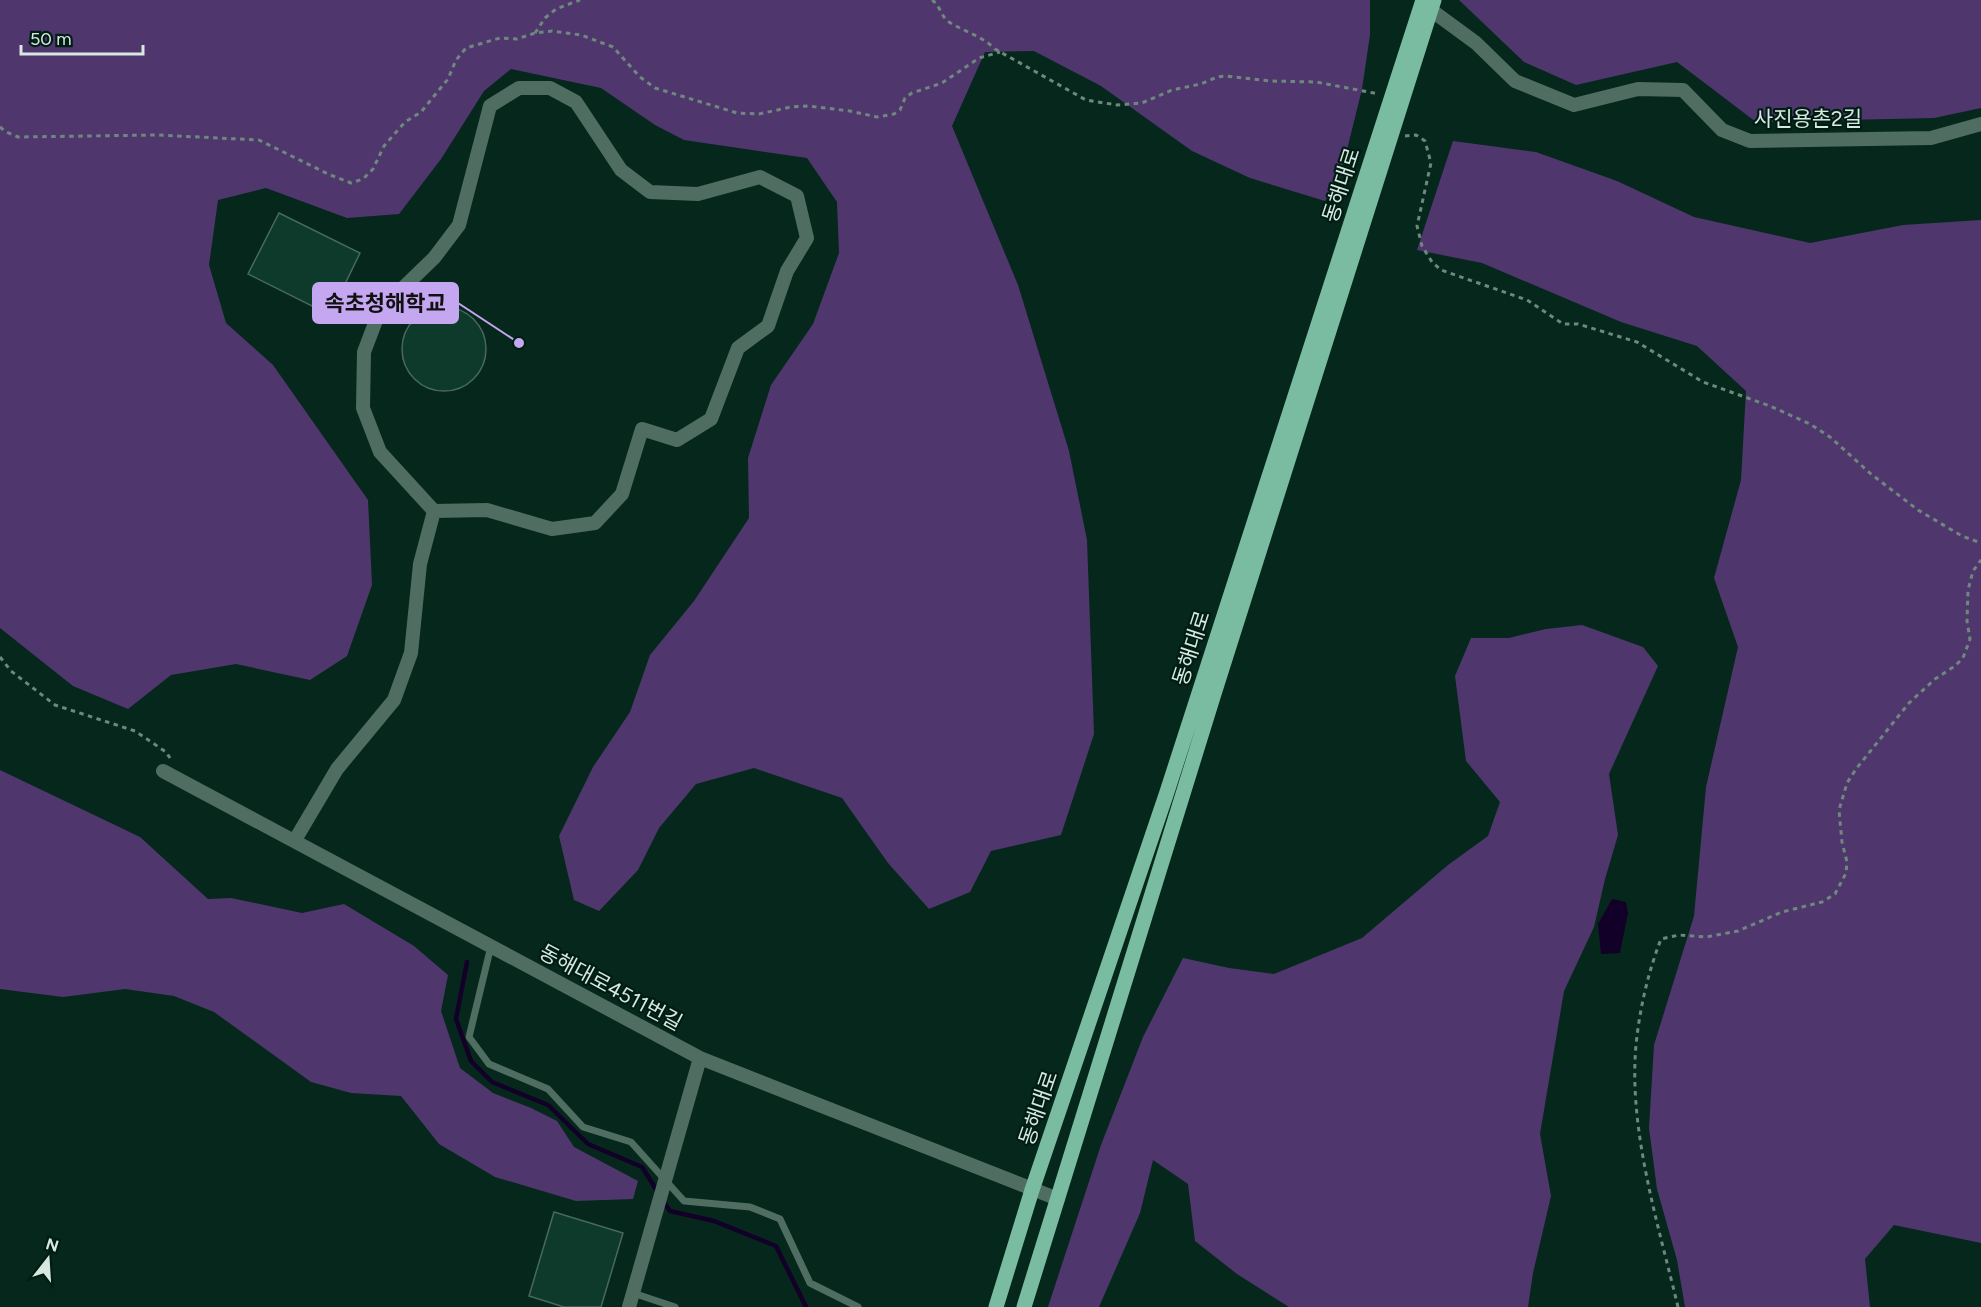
<svg xmlns="http://www.w3.org/2000/svg" width="1981" height="1307" font-family="Figtree,'Noto Sans KR',sans-serif">
  <style>
    .forest { fill: #4f376e }
    .water { fill: #130028 }
    .lines { fill: none; stroke-linecap: round; stroke-linejoin: round }
    .stream { stroke: #130028; stroke-width: 4.5 }
    .building { fill: #0d3a2b; stroke: #48695b; stroke-width: 1.5 }
    .path { stroke: #6f887e; stroke-width: 3; stroke-dasharray: 4.5 4.5; stroke-linecap: butt }
    .service { stroke: #4f6e61; stroke-width: 7 }
    .minor { stroke: #4f6e61; stroke-width: 14 }
    .primary { stroke: #7abca1; stroke-width: 15 }
    .labels { text-anchor: middle; dominant-baseline: central; stroke-width: 4.5; stroke-linejoin: round; paint-order: stroke }
    .street-label { font-size: 21px; fill: #d7e8e0; stroke: #001d13 }
    .leader { fill: none; stroke: #c5a7f1; stroke-width: 2 }
    .callout-dot { fill: #c5a7f1; stroke: #001d13; stroke-width: 2 }
    .callout { fill: #c5a7f1; stroke: #c5a7f1; stroke-width: 2 }
    .callout-label { font-size: 22px; text-anchor: middle; font-weight: bold; fill: #111 }
  </style>
  <rect width="100%" height="100%" fill="#06271c"/>
  <!-- forest -->
  <path class="forest" d="M0,0H1370V35L1362,89L1340,178L1325,201L1250,178L1192,151L1101,86L1034,51L985,52L952,126L1018,285L1069,451L1087,540L1094,734L1061,835L991,851L970,892L929,909L888,863L842,798L754,768L696,784L659,828L638,870L599,911L574,900L559,836L593,767L630,712L650,655L694,601L749,518L748,458L771,385L813,324L839,253L837,202L807,158L684,140L655,125L601,88L511,69L484,91L441,159L399,214L347,218L266,188L218,200L209,265L226,323L273,365L368,500L372,585L347,656L310,680L236,664L171,675L128,709L73,686L0,628Z
    M1459,0H1981V108L1934,118L1756,122L1677,62L1576,85L1524,62Z
    M1453,141L1536,152L1617,181L1694,217L1810,243L1903,225L1981,220V1243L1894,1225L1865,1259L1870,1307H1685L1677,1260L1657,1189L1649,1128L1654,1045L1694,916L1706,787L1738,647L1714,578L1741,480L1746,391L1697,346L1621,322L1482,263L1417,250Z
    M1582,625L1643,647L1658,666L1609,774L1618,835L1605,879L1594,927L1564,991L1540,1134L1551,1196L1533,1273L1528,1307H1289L1237,1274L1195,1241L1188,1184L1153,1160L1140,1213L1099,1307H1048L1101,1145L1143,1037L1183,958L1229,968L1274,974L1362,938L1448,865L1488,836L1500,802L1466,761L1455,676L1471,638H1509L1546,629Z
    M0,770L140,837L208,899L231,898L302,913L344,904L414,946L448,975L441,1011L460,1068L493,1093L531,1108L557,1121L574,1147L638,1181L633,1199L576,1201L495,1177L439,1144L401,1096L351,1093L311,1082L214,1012L174,996L125,989L63,997L0,989Z"/>
  <!-- water -->
  <path class="water" d="M1612,899L1626,902L1628,913L1620,953L1601,954L1598,924Z"/>
  <g class="lines">
    <!-- stream -->
    <path class="stream" d="M467,962L456,1019L471,1061L492,1082L548,1105L588,1144L642,1167L659,1194
      M663,1201L670,1211L714,1221L776,1246L806,1307"/>
  </g>
  <!-- building -->
  <path class="building" d="M279,213L360,253L330,315L248,274Z
    M402 349a42 42 0 1 1 84 0a42 42 0 1 1-84 0Z
    M554,1212L623,1233L601,1307H564L529,1296Z"/>
  <g class="lines">
    <!-- path -->
    <path class="path" d="M932,0C940,5 941,17 949,22C965,32 982,36 995,49L1086,100L1117,105L1142,103L1172,90L1201,84L1217,77L1226,76L1270,81L1316,82L1379,94
      M535,33L545,18L556,9L580,0
      M0,127L6,132L18,137L157,135L259,140L328,174L351,183L363,179L373,169L384,146L405,122L421,112L448,79L456,60L466,48L500,38L517,39L535,33L552,31L581,35L613,47L640,77L655,88L737,113L759,114L791,107L809,106L850,111L877,117L894,114L900,110L905,98L912,93L942,83L979,58L1000,52
      M1405,136L1416,135L1425,141L1431,163L1417,226L1422,246L1432,262L1441,270L1527,300L1563,324H1578L1637,342L1703,382L1770,406L1810,424L1830,437L1871,474L1918,510L1962,536L1981,543
      M0,657L11,671L55,705L135,731L166,752L170,758
      M1678,1307C1658,1223 1626,1123 1637,1036C1641,1003 1649,970 1661,939L1679,935L1706,937L1738,931L1782,912L1822,902L1835,894L1846,873L1847,862L1842,842L1839,810L1847,783L1856,769L1909,703L1935,679L1955,666L1963,658L1970,639L1967,621L1968,590L1973,571L1981,560"/>
    <!-- service -->
    <path class="service" d="M491,946L469,1037L489,1064L548,1089L583,1127L631,1142L684,1201L750,1207L780,1219L810,1283L858,1307
      M633,1293L675,1307"/>
    <!-- minor -->
    <path class="minor" d="M1431,10L1476,43L1515,81L1574,105L1638,89L1683,90L1722,130L1750,141L1931,138L1981,124
      M519,88H550L576,102L621,170L650,192L698,194L760,177L797,196L807,238L787,271L768,326L738,348L711,419L677,440L642,429L622,494L595,523L552,529L487,510L434,511L380,452L363,408L364,352L380,310L434,258L459,225L490,106Z
      M163,771L700,1058L1058,1199
      M295,840L337,769L394,700L411,653L420,564L434,511
      M629,1307L700,1058"/>
    <!-- primary -->
    <path class="primary" d="M996,1307L1032,1190L1166,795L1423,0
      M1024,1307L1213,697L1434,0"/>
  </g>
  <g class="labels">
    <!-- street labels -->
    <g class="street-label">
      <text x="1808" y="118">사진용촌2길</text>
      <text transform="translate(1341 185) rotate(-72)">동해대로</text>
      <text transform="translate(1191 648) rotate(-72)">동해대로</text>
      <text transform="translate(611 987) rotate(28)">동해대로4511번길</text>
      <text transform="translate(1038 1108) rotate(-71)">동해대로</text>
    </g>
  </g>
  <!-- callouts -->
  <path class="leader" d="M519 343L458 303"/>
  <circle class="callout-dot" cx="519" cy="343" r="6"/>
  <rect class="callout" x="313" y="283" width="145" height="40" rx="6"/>
  <g class="callout-label">
    <text x="385" y="311">속초청해학교</text>
  </g>
  <!-- north arrow -->
  <g transform="translate(48 1259) rotate(17)" stroke="#001d13" stroke-width="4.5" paint-order="stroke">
  <path d="M0-4.5L10 22L0 15L-10 22Z" fill="#d7e8e0"/>
  <text y="-9" font-size="16" font-weight="bold" text-anchor="middle" fill="#d7e8e0">N</text>
  </g>
  <!-- scale -->
  <path d="M21 45v9h122v-9" fill="none" stroke="#d7e8e0" stroke-width="3"/>
  <text x="30" y="45" font-size="18" fill="#d7e8e0" stroke="#001d13" stroke-width="4.5" paint-order="stroke">50 m</text>
</svg>
